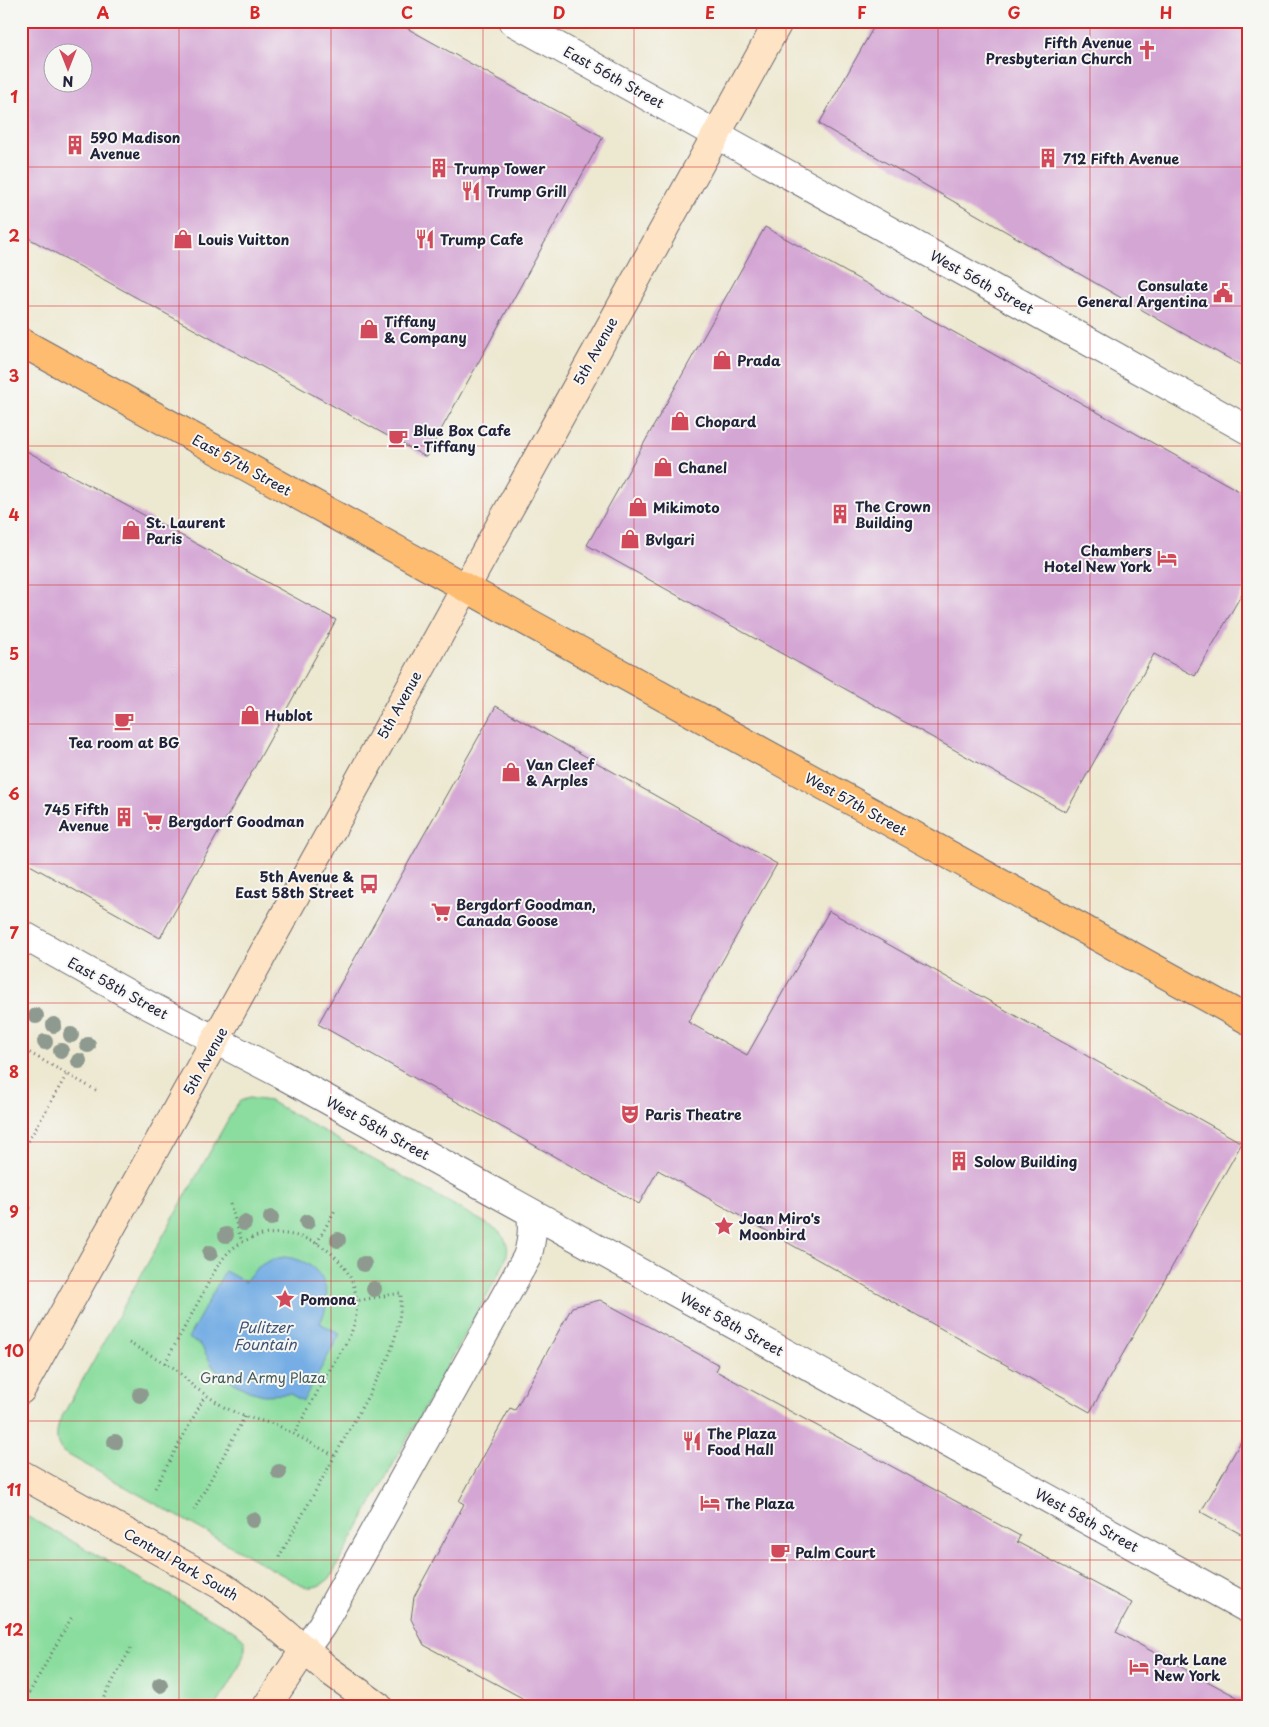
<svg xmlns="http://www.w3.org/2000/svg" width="1269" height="1727" font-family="'Playpen Sans',sans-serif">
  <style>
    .green { fill: #8add9e; stroke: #56806c }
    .water { fill: #74ade4; stroke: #4b6890 }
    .building { fill: #d4a6d4; fill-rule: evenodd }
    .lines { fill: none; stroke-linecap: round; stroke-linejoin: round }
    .street-casing { stroke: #69676f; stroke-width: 30 }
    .secondary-casing { stroke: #69676f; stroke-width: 30 }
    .primary-casing { stroke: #69676f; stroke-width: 30 }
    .path { stroke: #69676f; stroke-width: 3; stroke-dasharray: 1 4; stroke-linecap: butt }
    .street { stroke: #fff; stroke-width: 28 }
    .secondary { stroke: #fee4c5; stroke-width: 28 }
    .primary { stroke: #fdbc6f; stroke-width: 28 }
    .tree { fill: #8e9a8f }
    .grid { fill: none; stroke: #d62828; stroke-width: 1; stroke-opacity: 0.55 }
    .labels { text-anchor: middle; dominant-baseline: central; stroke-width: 4; stroke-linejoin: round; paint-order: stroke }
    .poi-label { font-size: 14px; font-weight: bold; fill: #22223b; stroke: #f6f6f2; text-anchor: start }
    .street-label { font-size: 14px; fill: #22223b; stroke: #f6f6f2 }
    .park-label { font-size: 14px; fill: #415a59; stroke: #f6f6f2 }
    .water-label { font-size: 15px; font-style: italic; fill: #3f5376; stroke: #f6f6f2 }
    .neatline { fill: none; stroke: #d62828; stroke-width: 2 }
    .grid-label { font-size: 16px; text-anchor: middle; font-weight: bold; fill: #d62828 }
  </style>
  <rect width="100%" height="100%" fill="#f6f6f2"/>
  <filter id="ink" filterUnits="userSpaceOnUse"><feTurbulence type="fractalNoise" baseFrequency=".02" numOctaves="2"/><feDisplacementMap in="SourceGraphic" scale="10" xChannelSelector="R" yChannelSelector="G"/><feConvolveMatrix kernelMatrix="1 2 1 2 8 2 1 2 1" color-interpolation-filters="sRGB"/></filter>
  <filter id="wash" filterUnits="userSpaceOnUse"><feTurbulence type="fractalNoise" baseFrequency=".0096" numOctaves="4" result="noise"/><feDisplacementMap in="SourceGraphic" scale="20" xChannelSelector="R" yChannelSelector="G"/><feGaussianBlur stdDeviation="1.12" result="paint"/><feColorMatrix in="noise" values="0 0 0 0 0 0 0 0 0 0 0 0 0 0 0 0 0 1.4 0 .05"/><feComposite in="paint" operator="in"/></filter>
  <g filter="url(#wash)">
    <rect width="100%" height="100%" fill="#ede8d0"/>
    <!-- green -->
    <path class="green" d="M249,1098L270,1101L496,1229C514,1245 508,1256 498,1275L330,1578C319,1588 310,1590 297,1583L63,1452C55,1443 56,1434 59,1422L235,1107L240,1101Z
      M21,1513L232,1630C238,1634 244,1637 245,1644C247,1660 224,1692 216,1706H21Z"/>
    <!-- water -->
    <path class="water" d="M284,1257C321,1260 337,1291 320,1323L340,1334L303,1401L290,1394L264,1395L249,1391L237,1385L213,1367L201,1345L188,1338L225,1271L245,1282C255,1267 266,1260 284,1257Z"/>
    <g id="blocks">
      <!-- building -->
      <path class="building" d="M21,21H394L603,137L426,457L21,234ZM52,52H82V82H52Z
        M877,21H1248V369L1177,330L819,124Z
        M765,227L1248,496V583L1195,676L1154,654L1066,812L587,545Z
        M21,448L336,620L160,938L21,860Z
        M496,706L777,864L688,1022L747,1055L829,911L1242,1143L1090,1412L658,1170L639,1204L318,1024Z
        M600,1300L719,1365L716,1371L1020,1536L1017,1542L1132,1603L1116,1632L1248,1703V1706H537L424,1645L411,1619L414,1597L464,1504L459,1501L510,1408L515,1410L572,1307Z
        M1248,1429V1538L1201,1512Z"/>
    </g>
  </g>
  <g filter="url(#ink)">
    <use href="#blocks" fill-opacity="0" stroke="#69676f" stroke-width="1"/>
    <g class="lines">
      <defs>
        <path id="street" d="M512,21L1248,430
          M21,934L148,1005L281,1074L1248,1609
          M305,1649L322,1625L527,1257C532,1242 533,1229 531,1214"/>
        <path id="secondary" d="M21,1390C276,935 523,476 779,21
          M21,1474L224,1587L271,1621L327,1669L378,1706
          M267,1706L305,1649"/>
        <path id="primary" d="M21,342L1248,1020"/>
      </defs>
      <!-- street casing -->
      <use href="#street" class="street-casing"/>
      <!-- secondary casing -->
      <use href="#secondary" class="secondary-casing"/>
      <!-- primary casing -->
      <use href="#primary" class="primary-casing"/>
      <!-- path -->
      <path class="path" d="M21,1048L99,1092
        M21,1154L67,1074
        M21,1204L33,1210
        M230,1204L242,1242
        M317,1243L335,1210
        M129,1343L176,1369L194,1387L224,1407L243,1416L277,1425L335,1456
        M165,1363C178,1339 191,1316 203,1293C211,1278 219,1260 232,1249C283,1208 370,1254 355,1320C352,1336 341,1351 333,1364C320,1387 307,1411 294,1434
        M155,1488L205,1396
        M194,1510L245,1416
        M279,1557L384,1367C395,1343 401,1320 401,1293L356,1301
        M22,1706L73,1615
        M99,1706L131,1648"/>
      <!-- street -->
      <use href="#street" class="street"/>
      <!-- secondary -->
      <use href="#secondary" class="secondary"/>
      <!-- primary -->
      <use href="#primary" class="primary"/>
    </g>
    <!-- trees -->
    <g class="tree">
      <circle cx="36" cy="1016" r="8"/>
      <circle cx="54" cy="1025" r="8"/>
      <circle cx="71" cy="1035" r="8"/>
      <circle cx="45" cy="1042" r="8"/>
      <circle cx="88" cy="1045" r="8"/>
      <circle cx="61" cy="1051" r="8"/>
      <circle cx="79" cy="1061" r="8"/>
      <circle cx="271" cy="1218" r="8"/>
      <circle cx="307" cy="1222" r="8"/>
      <circle cx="244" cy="1223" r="8"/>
      <circle cx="226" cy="1235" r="8"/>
      <circle cx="338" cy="1240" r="8"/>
      <circle cx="210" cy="1253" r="8"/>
      <circle cx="364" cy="1264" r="8"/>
      <circle cx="374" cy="1289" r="8"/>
      <circle cx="140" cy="1395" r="8"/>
      <circle cx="115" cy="1442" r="8"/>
      <circle cx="279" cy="1472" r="8"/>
      <circle cx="253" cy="1520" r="8"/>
      <circle cx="160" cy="1685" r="8"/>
    </g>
  </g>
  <!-- grid -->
  <path class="grid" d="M179,21V1706M331,21V1706M483,21V1706M634,21V1706M786,21V1706M938,21V1706M1090,21V1706M21,167H1248M21,306H1248M21,446H1248M21,585H1248M21,724H1248M21,864H1248M21,1003H1248M21,1142H1248M21,1281H1248M21,1421H1248M21,1560H1248"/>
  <!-- icons -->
  <defs>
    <symbol id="church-bare" viewBox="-9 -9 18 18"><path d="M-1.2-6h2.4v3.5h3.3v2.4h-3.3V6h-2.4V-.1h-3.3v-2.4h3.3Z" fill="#d1495b" stroke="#f6f6f2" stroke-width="2.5" paint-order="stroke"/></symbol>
    <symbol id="building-bare" viewBox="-9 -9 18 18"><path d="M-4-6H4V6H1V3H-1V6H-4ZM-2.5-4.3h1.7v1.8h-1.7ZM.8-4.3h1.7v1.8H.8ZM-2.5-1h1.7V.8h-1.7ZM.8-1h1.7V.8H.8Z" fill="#d1495b" stroke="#f6f6f2" stroke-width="2.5" paint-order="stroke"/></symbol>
    <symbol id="restaurant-bare" viewBox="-9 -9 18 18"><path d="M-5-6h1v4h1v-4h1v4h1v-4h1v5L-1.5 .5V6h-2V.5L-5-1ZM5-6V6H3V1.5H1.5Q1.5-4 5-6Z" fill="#d1495b" stroke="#f6f6f2" stroke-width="2.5" paint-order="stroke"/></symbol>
    <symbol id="shop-bare" viewBox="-9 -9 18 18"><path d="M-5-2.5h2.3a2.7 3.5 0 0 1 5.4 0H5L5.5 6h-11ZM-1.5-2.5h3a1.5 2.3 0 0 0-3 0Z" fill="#d1495b" stroke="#f6f6f2" stroke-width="2.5" paint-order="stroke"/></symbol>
    <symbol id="civic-bare" viewBox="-9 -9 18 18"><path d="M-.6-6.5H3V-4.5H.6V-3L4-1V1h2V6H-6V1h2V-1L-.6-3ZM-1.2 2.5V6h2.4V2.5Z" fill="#d1495b" stroke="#f6f6f2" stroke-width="2.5" paint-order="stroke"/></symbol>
    <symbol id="cafe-bare" viewBox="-9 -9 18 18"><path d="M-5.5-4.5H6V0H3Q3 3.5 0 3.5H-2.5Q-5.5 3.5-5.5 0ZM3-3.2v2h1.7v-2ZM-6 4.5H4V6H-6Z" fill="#d1495b" stroke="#f6f6f2" stroke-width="2.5" paint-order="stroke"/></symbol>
    <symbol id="hotel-bare" viewBox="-9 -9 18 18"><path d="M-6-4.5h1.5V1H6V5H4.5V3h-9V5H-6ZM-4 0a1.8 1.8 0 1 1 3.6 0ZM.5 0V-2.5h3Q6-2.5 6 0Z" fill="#d1495b" stroke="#f6f6f2" stroke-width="2.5" paint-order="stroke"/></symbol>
    <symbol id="supermarket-bare" viewBox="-9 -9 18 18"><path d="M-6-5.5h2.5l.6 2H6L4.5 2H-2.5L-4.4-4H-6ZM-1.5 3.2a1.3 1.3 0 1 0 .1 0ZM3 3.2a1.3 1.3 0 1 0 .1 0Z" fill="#d1495b" stroke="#f6f6f2" stroke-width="2.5" paint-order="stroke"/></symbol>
    <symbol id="bus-bare" viewBox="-9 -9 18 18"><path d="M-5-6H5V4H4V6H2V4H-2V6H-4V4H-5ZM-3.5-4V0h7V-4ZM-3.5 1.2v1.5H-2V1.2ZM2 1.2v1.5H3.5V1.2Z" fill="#d1495b" stroke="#f6f6f2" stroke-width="2.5" paint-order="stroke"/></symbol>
    <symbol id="theatre-bare" viewBox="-9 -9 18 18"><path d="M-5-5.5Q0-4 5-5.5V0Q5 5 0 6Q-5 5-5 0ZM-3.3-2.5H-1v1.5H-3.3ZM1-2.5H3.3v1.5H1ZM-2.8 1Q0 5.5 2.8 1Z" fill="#d1495b" stroke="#f6f6f2" stroke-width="2.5" paint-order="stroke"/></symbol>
    <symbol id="sight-bare" viewBox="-9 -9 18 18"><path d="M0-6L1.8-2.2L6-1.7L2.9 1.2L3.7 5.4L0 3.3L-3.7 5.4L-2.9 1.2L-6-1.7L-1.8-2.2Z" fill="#d1495b" stroke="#f6f6f2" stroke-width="2.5" paint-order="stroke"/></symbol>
  </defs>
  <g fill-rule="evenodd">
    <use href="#church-bare" x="1133" y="36" width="28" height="28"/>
    <use href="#building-bare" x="61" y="131" width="28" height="28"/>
    <use href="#building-bare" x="1034" y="144" width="28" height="28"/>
    <use href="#building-bare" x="425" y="154" width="28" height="28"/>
    <use href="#restaurant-bare" x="457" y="177" width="28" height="28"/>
    <use href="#shop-bare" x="169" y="225" width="28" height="28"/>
    <use href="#restaurant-bare" x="411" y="225" width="28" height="28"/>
    <use href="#civic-bare" x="1209" y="279" width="28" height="28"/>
    <use href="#shop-bare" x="355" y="315" width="28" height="28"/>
    <use href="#shop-bare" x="708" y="346" width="28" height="28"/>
    <use href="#shop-bare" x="666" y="407" width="28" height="28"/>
    <use href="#cafe-bare" x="384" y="424" width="28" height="28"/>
    <use href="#shop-bare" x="649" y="453" width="28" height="28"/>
    <use href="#shop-bare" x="624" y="493" width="28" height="28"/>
    <use href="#building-bare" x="826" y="500" width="28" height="28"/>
    <use href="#shop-bare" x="117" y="516" width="28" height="28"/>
    <use href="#shop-bare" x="616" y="525" width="28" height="28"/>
    <use href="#hotel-bare" x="1153" y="544" width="28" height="28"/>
    <use href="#shop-bare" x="236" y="701" width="28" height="28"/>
    <use href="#cafe-bare" x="110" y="707" width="28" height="28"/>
    <use href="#shop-bare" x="497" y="758" width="28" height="28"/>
    <use href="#building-bare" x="110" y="803" width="28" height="28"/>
    <use href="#supermarket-bare" x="139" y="807" width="28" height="28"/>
    <use href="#bus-bare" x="355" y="870" width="28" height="28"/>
    <use href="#supermarket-bare" x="427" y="898" width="28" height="28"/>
    <use href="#theatre-bare" x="616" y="1100" width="28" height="28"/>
    <use href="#building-bare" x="945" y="1147" width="28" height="28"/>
    <use href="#sight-bare" x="710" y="1212" width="28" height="28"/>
    <use href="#sight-bare" x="271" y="1285" width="28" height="28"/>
    <use href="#restaurant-bare" x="678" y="1427" width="28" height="28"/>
    <use href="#hotel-bare" x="696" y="1489" width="28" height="28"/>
    <use href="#cafe-bare" x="766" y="1538" width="28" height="28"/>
    <use href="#hotel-bare" x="1125" y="1653" width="28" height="28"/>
  </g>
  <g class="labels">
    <!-- poi labels -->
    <g class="poi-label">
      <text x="1132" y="42" text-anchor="end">Fifth Avenue<tspan x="1132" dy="16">Presbyterian Church</tspan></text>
      <text x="90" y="137">590 Madison<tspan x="90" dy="16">Avenue</tspan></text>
      <text x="1063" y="158">712 Fifth Avenue</text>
      <text x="454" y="168">Trump Tower</text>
      <text x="486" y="191">Trump Grill</text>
      <text x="198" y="239">Louis Vuitton</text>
      <text x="440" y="239">Trump Cafe</text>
      <text x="1208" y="285" text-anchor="end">Consulate<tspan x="1208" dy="16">General Argentina</tspan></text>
      <text x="384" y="321">Tiffany<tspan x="384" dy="16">&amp; Company</tspan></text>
      <text x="737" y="360">Prada</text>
      <text x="695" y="421">Chopard</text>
      <text x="413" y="430">Blue Box Cafe<tspan x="413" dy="16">- Tiffany</tspan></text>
      <text x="678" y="467">Chanel</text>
      <text x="855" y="506">The Crown<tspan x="855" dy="16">Building</tspan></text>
      <text x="653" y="507">Mikimoto</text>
      <text x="146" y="522">St. Laurent<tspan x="146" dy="16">Paris</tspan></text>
      <text x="645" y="539">Bvlgari</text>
      <text x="1152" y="550" text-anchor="end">Chambers<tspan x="1152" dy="16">Hotel New York</tspan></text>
      <text x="265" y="715">Hublot</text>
      <text x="124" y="742" text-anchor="middle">Tea room at BG</text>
      <text x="526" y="764">Van Cleef<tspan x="526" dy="16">&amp; Arples</tspan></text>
      <text x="109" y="809" text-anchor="end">745 Fifth<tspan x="109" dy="16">Avenue</tspan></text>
      <text x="168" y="821">Bergdorf Goodman</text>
      <text x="354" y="876" text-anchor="end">5th Avenue &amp;<tspan x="354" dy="16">East 58th Street</tspan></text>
      <text x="456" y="904">Bergdorf Goodman,<tspan x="456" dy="16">Canada Goose</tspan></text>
      <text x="645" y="1114">Paris Theatre</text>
      <text x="974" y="1161">Solow Building</text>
      <text x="739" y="1218">Joan Miro's<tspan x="739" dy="16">Moonbird</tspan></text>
      <text x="300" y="1299">Pomona</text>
      <text x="707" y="1433">The Plaza<tspan x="707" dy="16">Food Hall</tspan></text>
      <text x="725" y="1503">The Plaza</text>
      <text x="795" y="1552">Palm Court</text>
      <text x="1154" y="1659">Park Lane<tspan x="1154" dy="16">New York</tspan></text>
    </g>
    <!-- street labels -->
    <g class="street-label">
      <text transform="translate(614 77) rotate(29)">East 56th Street</text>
      <text transform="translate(982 282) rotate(29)">West 56th Street</text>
      <text transform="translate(595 351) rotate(-61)">5th Avenue</text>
      <text transform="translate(242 465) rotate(29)">East 57th Street</text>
      <text transform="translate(399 705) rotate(-61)">5th Avenue</text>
      <text transform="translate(856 804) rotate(29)">West 57th Street</text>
      <text transform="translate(118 988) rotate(29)">East 58th Street</text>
      <text transform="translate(205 1061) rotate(-61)">5th Avenue</text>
      <text transform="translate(378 1128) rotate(29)">West 58th Street</text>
      <text transform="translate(732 1324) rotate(29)">West 58th Street</text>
      <text transform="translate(1087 1520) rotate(29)">West 58th Street</text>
      <text transform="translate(181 1564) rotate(30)">Central Park South</text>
    </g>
    <!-- park labels -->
    <g class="park-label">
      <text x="263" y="1377">Grand Army Plaza</text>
    </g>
    <!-- water labels -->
    <g class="water-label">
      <text x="265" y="1326">Pulitzer<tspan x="265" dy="17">Fountain</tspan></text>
    </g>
  </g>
  <!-- margin -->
  <rect width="1269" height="1727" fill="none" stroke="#f6f6f2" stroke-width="55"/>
  <!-- north arrow -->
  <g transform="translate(68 68) rotate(180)"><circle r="24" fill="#f6f6f2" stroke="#a1a1a9"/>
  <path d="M0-4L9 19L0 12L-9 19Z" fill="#d1495b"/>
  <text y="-8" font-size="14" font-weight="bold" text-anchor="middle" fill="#22223b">N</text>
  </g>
  <rect x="28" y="28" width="1214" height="1672" class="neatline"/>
  <g class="grid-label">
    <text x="103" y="19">A</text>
    <text x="255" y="19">B</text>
    <text x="407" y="19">C</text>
    <text x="559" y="19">D</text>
    <text x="710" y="19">E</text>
    <text x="862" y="19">F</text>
    <text x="1014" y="19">G</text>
    <text x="1166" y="19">H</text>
    <text x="14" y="103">1</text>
    <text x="14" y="242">2</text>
    <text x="14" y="382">3</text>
    <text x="14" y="521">4</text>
    <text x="14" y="660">5</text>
    <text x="14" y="800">6</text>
    <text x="14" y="939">7</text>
    <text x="14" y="1078">8</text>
    <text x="14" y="1218">9</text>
    <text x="14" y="1357">10</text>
    <text x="14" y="1496">11</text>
    <text x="14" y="1636">12</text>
  </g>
</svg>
